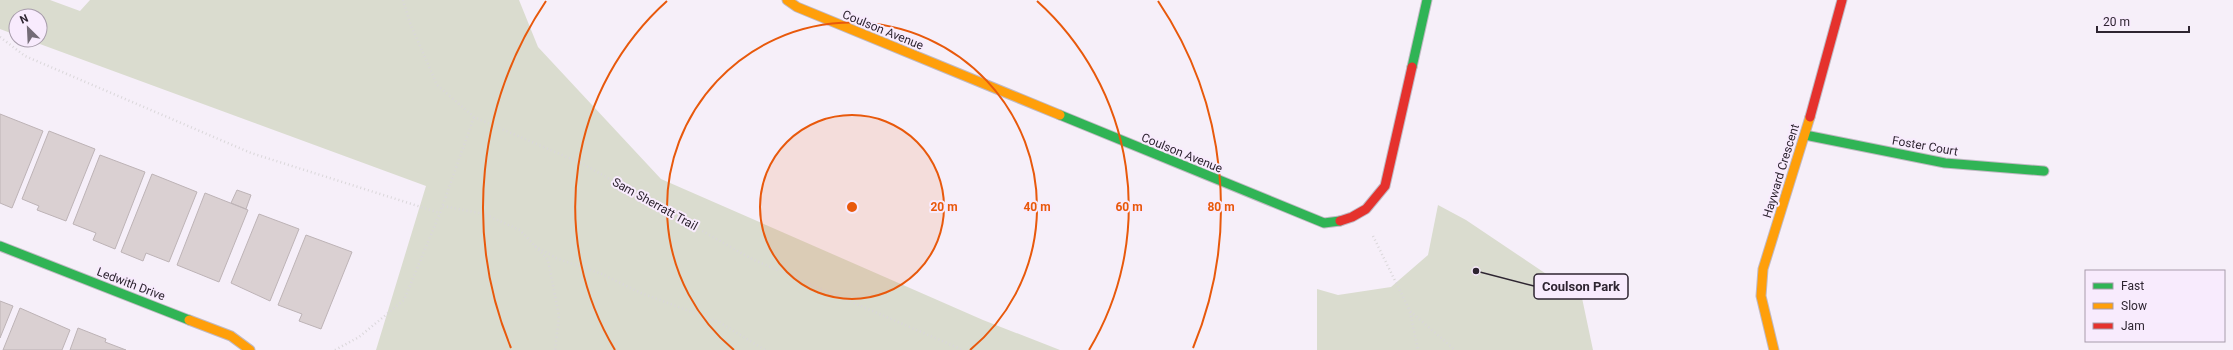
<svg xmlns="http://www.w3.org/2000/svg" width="2233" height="350" font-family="Roboto,sans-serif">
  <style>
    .green { fill: #dadccf }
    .building { fill: #dad0d2; stroke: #bdb3b6 }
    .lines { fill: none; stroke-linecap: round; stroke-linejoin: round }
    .fast-casing { stroke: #c0b9c3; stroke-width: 11 }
    .slow-casing { stroke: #c0b9c3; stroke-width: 11 }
    .jam-casing { stroke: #c0b9c3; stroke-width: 11 }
    .path { stroke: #dad7da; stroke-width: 2.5; stroke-dasharray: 1 3; stroke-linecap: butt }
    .fast { stroke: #30b455; stroke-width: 9 }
    .slow { stroke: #ff9f0a; stroke-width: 9 }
    .jam { stroke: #e5322d; stroke-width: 9 }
    .ring { fill: none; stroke: #e8590c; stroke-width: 2 }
    .labels { text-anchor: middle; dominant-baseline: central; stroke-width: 4; stroke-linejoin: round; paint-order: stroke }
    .street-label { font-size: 12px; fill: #2e2531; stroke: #f8ebfd }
    .centre { fill: #e8590c; stroke: #f8ebfd; stroke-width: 2 }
    .ring-label { font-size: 12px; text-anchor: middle; font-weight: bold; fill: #e8590c; stroke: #f8ebfd; stroke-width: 4; stroke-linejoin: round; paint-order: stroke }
    .leader { fill: none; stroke: #2e2531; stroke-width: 1.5 }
    .callout-dot { fill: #2e2531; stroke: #f8ebfd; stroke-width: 1.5 }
    .callout { fill: #f8ebfd; stroke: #2e2531; stroke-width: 1.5 }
    .callout-label { font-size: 13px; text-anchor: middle; font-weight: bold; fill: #2e2531 }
  </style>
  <rect width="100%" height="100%" fill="#f6eff9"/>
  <!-- green -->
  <path class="green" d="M0,0H50L80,11L90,0H519L538,47L661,179L983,320L1060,350H376L426,186L29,40H40V16H16V35L0,29Z
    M1438,205L1466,220L1582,298L1593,350H1317V289L1338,295L1391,287L1428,255Z"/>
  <!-- building -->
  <path class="building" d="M0,114L43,131L12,208L0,203Z
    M49,131L95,149L66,221L37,210L39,206L22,199Z
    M100,155L145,172L115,249L93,240L96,233L73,224Z
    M152,174L197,192L169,262L146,253L143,261L121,252Z
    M237,190L251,195L246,209L231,203Z
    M205,193L248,210L219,282L177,265Z
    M259,214L299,229L270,301L231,283Z
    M306,235L352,252L321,329L299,321L302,314L278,305Z
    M0,301L13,306L0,338Z
    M20,308L70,330L62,350H3Z
    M78,328L106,339L105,342L126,350H70Z"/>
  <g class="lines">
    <defs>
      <path id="fast" d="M1412,67L1427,0
        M1060,115L1324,223L1340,221
        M1805,135L1945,163L2044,171
        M0,246L189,320"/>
      <path id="slow" d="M787,0L797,7L1060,115
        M189,320L231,336L250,350
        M1774,350L1761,296L1763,269L1810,117"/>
      <path id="jam" d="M1810,117L1842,0
        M1340,221L1352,217L1366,209L1385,186L1412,67"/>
    </defs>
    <!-- fast casing -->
    <use href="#fast" class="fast-casing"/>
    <!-- slow casing -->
    <use href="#slow" class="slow-casing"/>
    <!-- jam casing -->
    <use href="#jam" class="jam-casing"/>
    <!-- path -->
    <path class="path" d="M403,0L410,23L437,85L474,117L583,164L752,259L963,350
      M0,37L25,56L251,153L440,213
      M443,206L484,214L520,230L548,260L559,316L555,350
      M1373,236L1410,311L1455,350
      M535,246L556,258L602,274L641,293L719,322L765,350
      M1410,312L1418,350
      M335,350L359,337L404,300L440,213L474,117"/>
    <!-- fast -->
    <use href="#fast" class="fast"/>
    <!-- slow -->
    <use href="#slow" class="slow"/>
    <!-- jam -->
    <use href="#jam" class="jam"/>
  </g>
  <!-- distance rings -->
  <circle cx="852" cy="207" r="92" fill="#e8590c" fill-opacity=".12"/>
  <g class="ring">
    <circle cx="852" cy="207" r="92"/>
    <path d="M734 350A185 185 0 1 1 970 350"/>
    <path d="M615 350A277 277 0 0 1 667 1M1037 1A277 277 0 0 1 1089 350"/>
    <path d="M511 348A369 369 0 0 1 546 1M1158 1A369 369 0 0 1 1193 348"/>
  </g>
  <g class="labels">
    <!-- street labels -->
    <g class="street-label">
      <text transform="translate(883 30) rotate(22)">Coulson Avenue</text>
      <text transform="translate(1925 146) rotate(10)">Foster Court</text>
      <text transform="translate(1182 153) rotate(22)">Coulson Avenue</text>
      <text transform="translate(1781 171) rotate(-73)">Hayward Crescent</text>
      <text transform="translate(655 204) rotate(29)">Sam Sherratt Trail</text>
      <text transform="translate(131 284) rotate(21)">Ledwith Drive</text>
    </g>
  </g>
  <circle cx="852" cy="207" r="6" class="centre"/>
  <g class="ring-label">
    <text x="944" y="211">20 m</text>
    <text x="1037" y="211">40 m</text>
    <text x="1129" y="211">60 m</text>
    <text x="1221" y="211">80 m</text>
  </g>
  <!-- callouts -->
  <path class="leader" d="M1476 271L1534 286"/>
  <circle class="callout-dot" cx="1476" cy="271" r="4"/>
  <rect class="callout" x="1534" y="274" width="94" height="25" rx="4"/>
  <g class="callout-label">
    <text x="1581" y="291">Coulson Park</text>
  </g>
  <!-- legend -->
  <rect x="2085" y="270" width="140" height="72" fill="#f8ebfd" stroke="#a79cab"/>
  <rect x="2093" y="283" width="20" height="6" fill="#30b455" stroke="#a79cab"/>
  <text x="2121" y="290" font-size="12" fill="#2e2531">Fast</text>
  <rect x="2093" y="303" width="20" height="6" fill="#ff9f0a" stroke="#a79cab"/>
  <text x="2121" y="310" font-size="12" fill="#2e2531">Slow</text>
  <rect x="2093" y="323" width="20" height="6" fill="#e5322d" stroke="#a79cab"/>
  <text x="2121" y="330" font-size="12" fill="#2e2531">Jam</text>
  <!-- north arrow -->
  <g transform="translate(28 28) rotate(336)"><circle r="19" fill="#f8ebfd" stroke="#a79cab"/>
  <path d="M0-3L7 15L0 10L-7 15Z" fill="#746c77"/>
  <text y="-6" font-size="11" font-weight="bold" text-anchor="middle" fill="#2e2531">N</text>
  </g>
  <!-- scale -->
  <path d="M2097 26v6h92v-6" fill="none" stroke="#2e2531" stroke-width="2"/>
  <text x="2103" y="26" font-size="12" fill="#2e2531" stroke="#f8ebfd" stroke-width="3" paint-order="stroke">20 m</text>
</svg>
